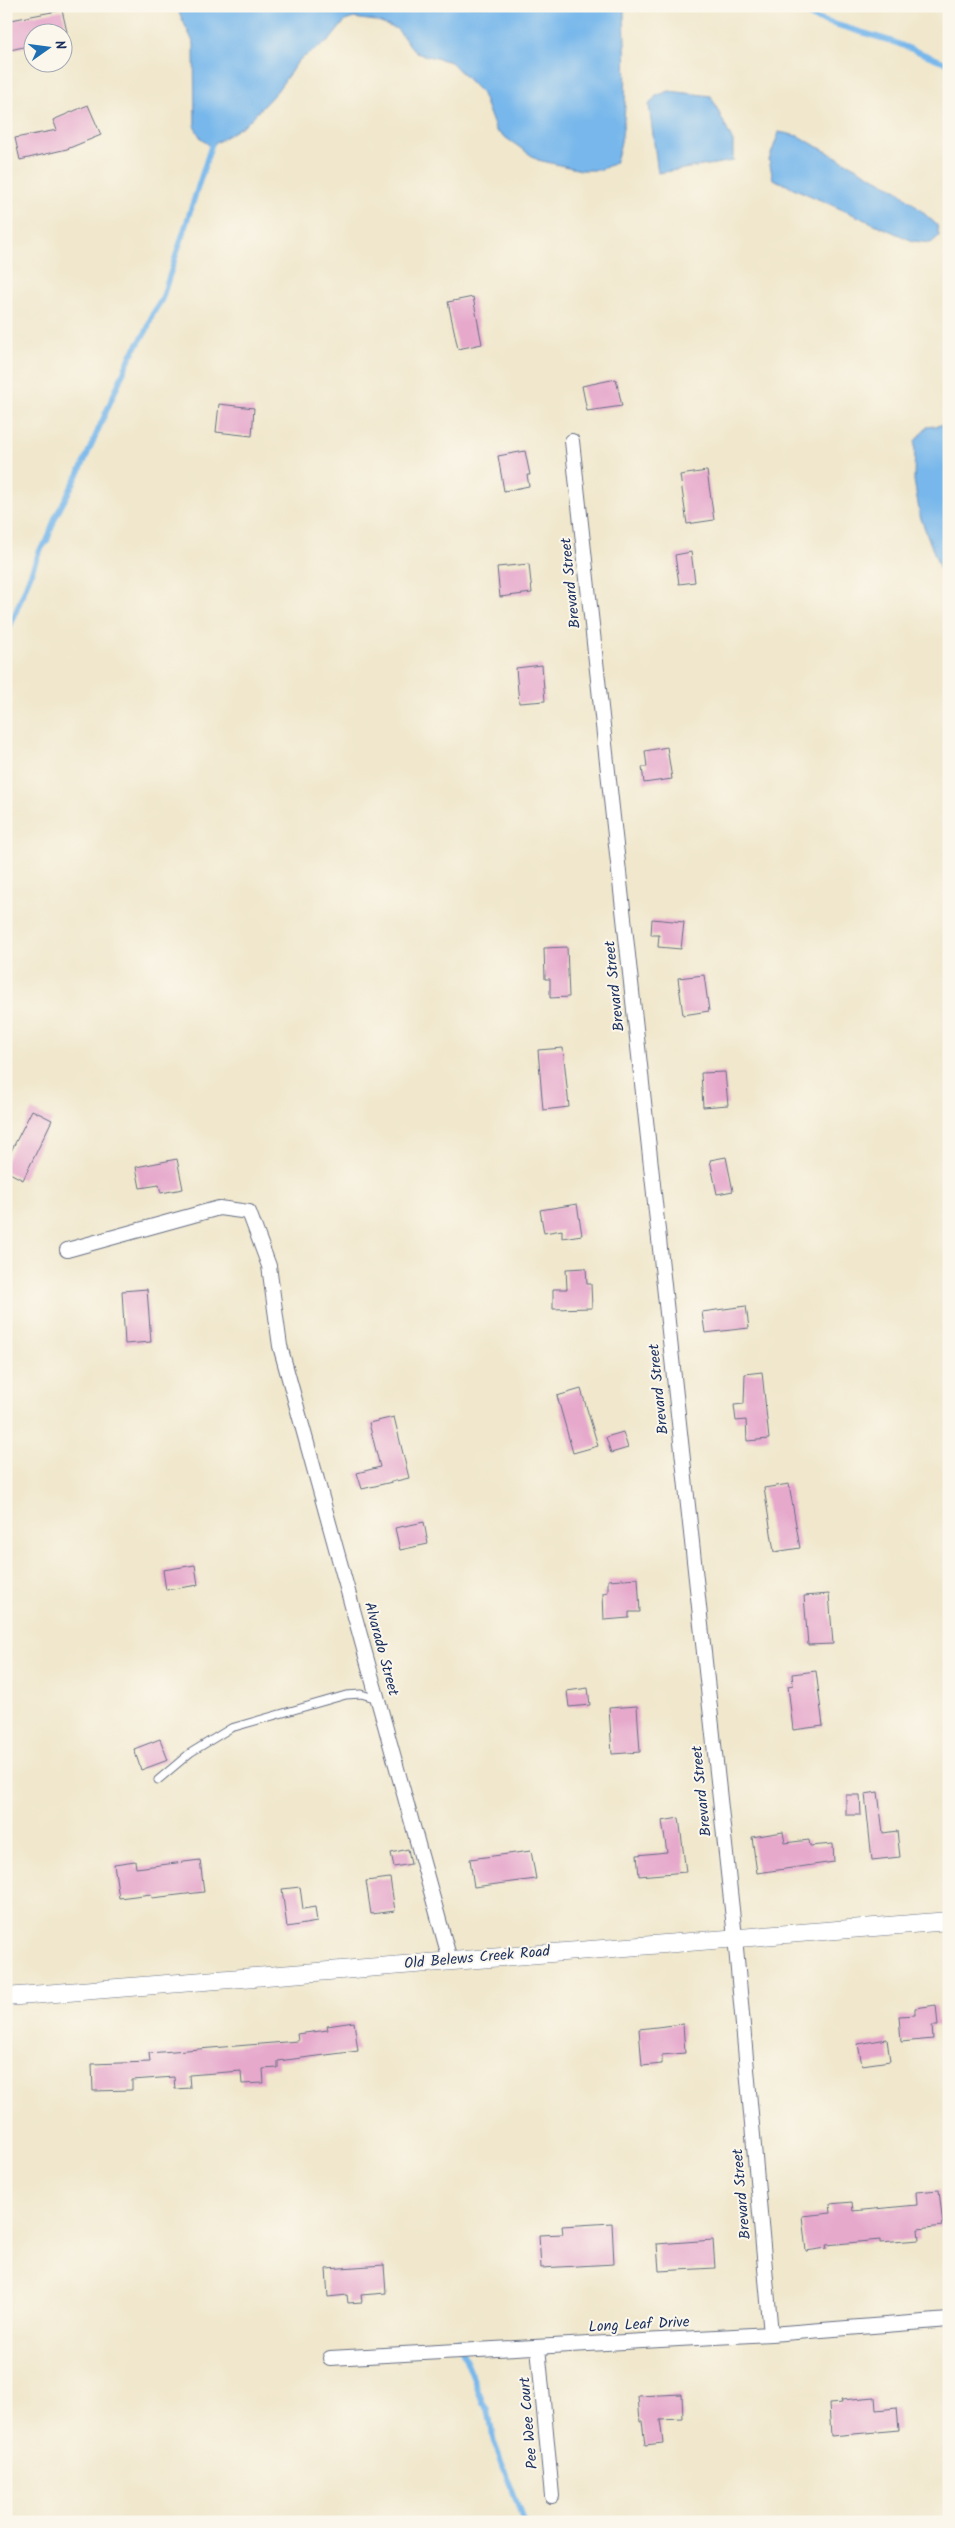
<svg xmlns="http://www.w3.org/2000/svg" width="955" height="2528" font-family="Kalam,sans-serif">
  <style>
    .water { fill: #77b7eb; stroke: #4973a4 }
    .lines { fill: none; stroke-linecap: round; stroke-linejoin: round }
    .stream { stroke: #77b7eb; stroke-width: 5.5 }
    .building { fill: #e6a9cc }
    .service-casing { stroke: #666f84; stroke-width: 9 }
    .minor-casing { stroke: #666f84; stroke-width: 16 }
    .tertiary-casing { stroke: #666f84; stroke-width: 19 }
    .service { stroke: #fff; stroke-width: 7 }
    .minor { stroke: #fff; stroke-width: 14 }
    .tertiary { stroke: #fff; stroke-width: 18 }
    .labels { text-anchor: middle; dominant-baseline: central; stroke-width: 4; stroke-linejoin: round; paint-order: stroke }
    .street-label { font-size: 15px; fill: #1b2f5e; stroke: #fbf7ec }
  </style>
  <rect width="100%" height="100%" fill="#fbf7ec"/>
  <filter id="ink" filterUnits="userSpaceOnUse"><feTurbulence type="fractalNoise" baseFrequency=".02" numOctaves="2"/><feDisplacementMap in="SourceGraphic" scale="10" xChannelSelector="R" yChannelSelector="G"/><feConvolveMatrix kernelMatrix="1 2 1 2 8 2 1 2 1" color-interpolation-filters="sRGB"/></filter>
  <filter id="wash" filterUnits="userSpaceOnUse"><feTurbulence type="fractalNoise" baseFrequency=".0096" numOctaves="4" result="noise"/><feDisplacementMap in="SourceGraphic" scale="20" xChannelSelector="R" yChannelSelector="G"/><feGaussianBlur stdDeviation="1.12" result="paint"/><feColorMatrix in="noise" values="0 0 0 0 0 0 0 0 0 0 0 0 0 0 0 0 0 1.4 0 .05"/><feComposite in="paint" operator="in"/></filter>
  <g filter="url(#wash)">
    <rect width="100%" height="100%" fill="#f0e7cc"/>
    <!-- water -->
    <path class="water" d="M176,6H622L624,11C625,52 630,126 615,163L600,170H581L538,160L496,131L482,94L451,62L416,53L397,29L375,21L354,18L345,21L329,41L299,60L277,91L247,123L211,146L202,140L195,128L194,44Z
      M669,91L711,96L733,142V161L658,173L649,105L656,96Z
      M779,132L798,136L899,191L937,225L939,236L931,243L913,241L773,179L769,160Z
      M949,424V592L920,516L914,480L915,441L927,427Z"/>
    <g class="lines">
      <!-- stream -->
      <path class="stream" d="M789,6L817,19L891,41L949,64
        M6,637L40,550L47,541L55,518L80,471L131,355L147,330L152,315L162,299L213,140
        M458,2340L483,2403L488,2409L494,2442L524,2522"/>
    </g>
    <g id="blocks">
      <!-- building -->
      <path class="building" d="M62,10L67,32H32V45L6,51V21Z
        M88,105L101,135L67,149L20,160L15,138L57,130L53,120Z
        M473,297L482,344L458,349L448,302Z
        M616,379L622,406L587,411L582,386Z
        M219,404L254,408L252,436L216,432Z
        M525,451L530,475H527L529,486L504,491L498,456Z
        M707,471L714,520L687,524L680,475Z
        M691,552L695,582L679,584L675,555Z
        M529,564L532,593L500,597L497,567Z
        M542,665L545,701L519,703L516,668Z
        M667,747L672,779L644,783L642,767H647L645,751Z
        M652,919L684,922L681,949L658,947L659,935H651Z
        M567,947L569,997L550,998V979H545L544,948Z
        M704,975L709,1011L683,1015L678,978Z
        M563,1048L569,1107L543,1110L538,1050Z
        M725,1072L728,1105L703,1107L701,1073Z
        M32,1110L52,1120L23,1180L6,1171V1161Z
        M726,1157L733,1191L717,1194L710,1160Z
        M177,1159L183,1189L161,1193L159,1185L140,1188L136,1167Z
        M577,1204L582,1235L562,1238V1230L544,1233L540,1210Z
        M586,1268L587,1284H591L592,1308L553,1309V1289H567L566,1269Z
        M147,1289L151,1342L125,1344L122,1291Z
        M746,1306L749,1328L705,1333L702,1312Z
        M762,1372L769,1439L747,1441L746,1420L736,1421L734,1405L744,1404L745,1374Z
        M581,1389L598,1446L573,1453L557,1396Z
        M394,1417L409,1478L362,1489L357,1473L380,1467L369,1423Z
        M623,1432L628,1448L611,1453L606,1437Z
        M789,1484L800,1548L774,1552L764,1488Z
        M424,1522L428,1544L400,1550L395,1528Z
        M195,1565L198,1585L166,1590L163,1570Z
        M638,1578L640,1612H629V1618L604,1620L603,1593L608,1592V1580Z
        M829,1594L833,1644L808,1645L804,1596Z
        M816,1671L823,1726L793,1730L788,1686L793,1685L792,1674Z
        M588,1688L590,1705L569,1707L567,1691Z
        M637,1706L640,1752L612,1754L609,1708Z
        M160,1739L168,1760L141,1770L134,1749Z
        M878,1792L883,1833L897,1831L900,1857L872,1860L865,1794Z
        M846,1795H860L861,1815H846Z
        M679,1818L686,1872L639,1876L637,1855L667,1852L662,1821Z
        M783,1832L785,1843L809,1840L810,1846L833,1844L834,1862L757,1873L752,1837Z
        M408,1849L411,1864L394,1867L391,1853Z
        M531,1851L536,1879L474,1887L470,1859Z
        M200,1860L204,1892L152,1898L151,1894L119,1898L114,1864L135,1861L136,1868Z
        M390,1878L395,1911L371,1914L366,1881Z
        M300,1887L303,1909L315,1907L317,1922L287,1927L282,1889Z
        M936,2005L938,2026H932L933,2039L901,2042L899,2016L915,2015V2008Z
        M354,2022L358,2051L278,2061V2068L263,2069L264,2083L242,2084L241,2071L189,2075L190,2088L175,2089L174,2077L132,2080V2090L93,2091L92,2064L150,2062L149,2053L298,2041L297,2034L328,2030L327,2026Z
        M683,2024L685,2053L662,2055V2064L642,2066L639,2029Z
        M887,2039L890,2061L862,2065L858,2044Z
        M939,2190L943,2226L918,2229L919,2240L880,2243V2240L826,2245L827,2248L806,2251L802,2216L831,2213L830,2204L852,2202L853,2211L917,2205L916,2192Z
        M612,2223L614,2264L541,2268L539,2235L563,2234L562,2226Z
        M713,2240L715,2268L659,2271L657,2244Z
        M384,2265L386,2293L361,2295L362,2302L348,2303L347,2295L328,2297L326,2269Z
        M682,2394L683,2419L660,2420L663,2443L645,2445L642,2421H640L638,2396Z
        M875,2397L876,2410L897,2408L899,2430L831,2436L829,2404L842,2403L841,2400Z"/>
    </g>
  </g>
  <g filter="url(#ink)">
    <use href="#blocks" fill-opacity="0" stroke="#666f84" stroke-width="1"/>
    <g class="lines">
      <defs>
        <path id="service" d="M158,1780L190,1753L231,1728L346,1695L361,1694L378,1699"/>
        <path id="minor" d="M572,441L735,1937L771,2334
          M67,1250L219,1208L249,1212L269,1266L280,1346L450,1960
          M538,2347L552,2496
          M330,2358L771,2334L949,2320"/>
        <path id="tertiary" d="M6,1997L949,1921"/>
      </defs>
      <!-- service casing -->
      <use href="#service" class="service-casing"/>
      <!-- minor casing -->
      <use href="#minor" class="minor-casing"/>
      <!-- tertiary casing -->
      <use href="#tertiary" class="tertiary-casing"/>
      <!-- service -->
      <use href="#service" class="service"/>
      <!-- minor -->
      <use href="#minor" class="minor"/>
      <!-- tertiary -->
      <use href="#tertiary" class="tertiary"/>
    </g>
  </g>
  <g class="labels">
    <!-- street labels -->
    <g class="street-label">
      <text transform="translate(571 583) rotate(-96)">Brevard Street</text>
      <text transform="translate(615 986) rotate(-96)">Brevard Street</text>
      <text transform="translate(659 1389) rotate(-96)">Brevard Street</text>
      <text transform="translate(381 1649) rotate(75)">Alvarado Street</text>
      <text transform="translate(702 1791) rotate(-96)">Brevard Street</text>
      <text transform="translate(477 1958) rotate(-5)">Old Belews Creek Road</text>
      <text transform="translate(742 2194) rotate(-95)">Brevard Street</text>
      <text transform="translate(639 2325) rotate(-3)">Long Leaf Drive</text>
      <text transform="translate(529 2423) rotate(-95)">Pee Wee Court</text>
    </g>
  </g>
  <!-- margin -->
  <rect width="955" height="2528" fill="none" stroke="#fbf7ec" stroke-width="25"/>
  <!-- north arrow -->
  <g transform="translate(48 48) rotate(76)"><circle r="24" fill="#fbf7ec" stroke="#a1a7b3"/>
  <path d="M0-4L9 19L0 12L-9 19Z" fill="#1f6fb2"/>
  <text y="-8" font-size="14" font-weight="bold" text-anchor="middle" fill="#1b2f5e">N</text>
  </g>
</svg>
